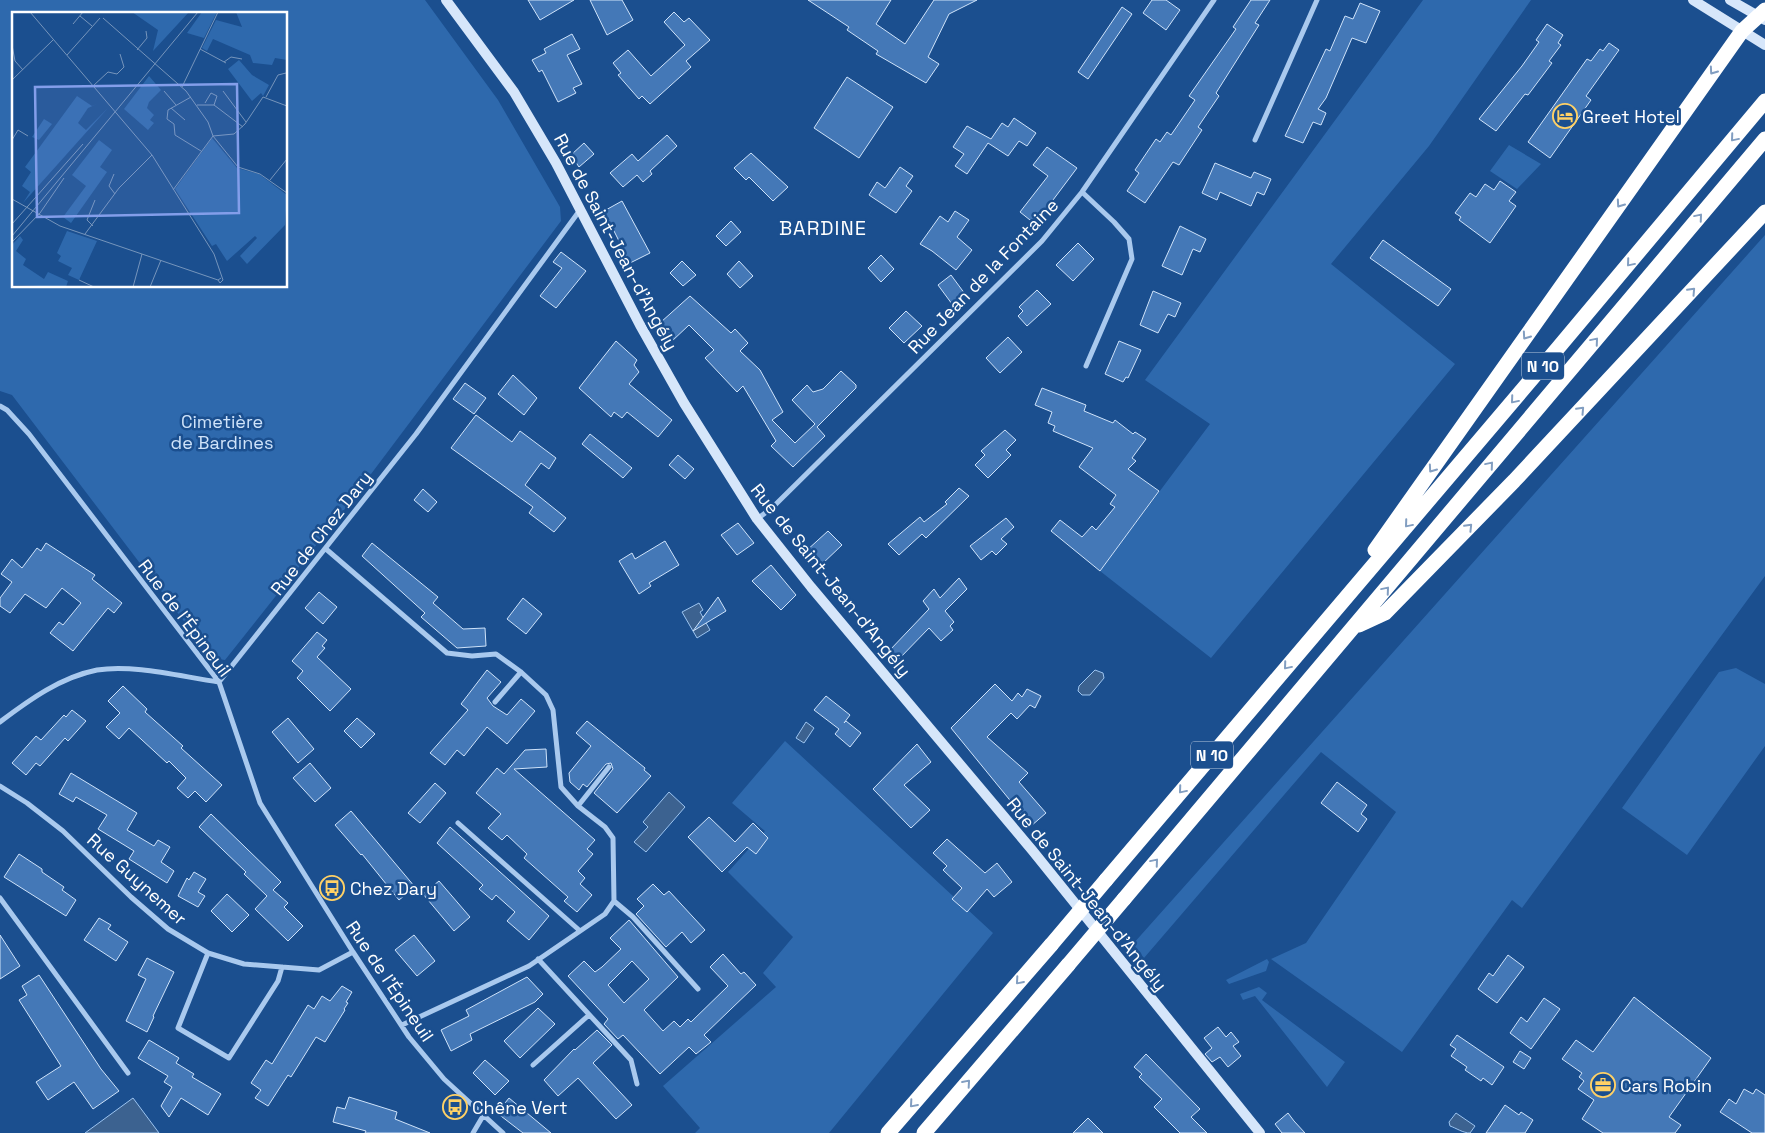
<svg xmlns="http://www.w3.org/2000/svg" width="1765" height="1133" font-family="'Space Grotesk',sans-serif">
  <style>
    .green { fill: #2e69ad; fill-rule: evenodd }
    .water { fill: #3c6290; stroke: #9cc4f0 }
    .building { fill: #4478b7; stroke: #cfe3fa; fill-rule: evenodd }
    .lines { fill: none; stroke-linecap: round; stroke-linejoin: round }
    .street { stroke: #a9c9ee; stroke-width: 5 }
    .secondary { stroke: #d6e6fa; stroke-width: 10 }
    .highway { stroke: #fff; stroke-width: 15 }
    .highway-bridge { stroke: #fff; stroke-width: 15 }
    .oneway { stroke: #829ec1 }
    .labels { text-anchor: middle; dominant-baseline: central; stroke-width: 5; stroke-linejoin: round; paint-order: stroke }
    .shield { fill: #1b4f8f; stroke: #bbcadd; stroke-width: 1 }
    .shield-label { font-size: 16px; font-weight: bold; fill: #fff }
    .poi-label { font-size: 18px; fill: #fff; stroke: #1b4f8f; text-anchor: start }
    .street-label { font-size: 18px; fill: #fff; stroke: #1b4f8f }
    .park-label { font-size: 18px; fill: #cfe3fa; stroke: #1b4f8f }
    .quarter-label { font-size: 20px; letter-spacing: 1px; fill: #fff; stroke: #1b4f8f }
    .inset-road { fill: none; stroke: #7695bc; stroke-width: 1 }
    .view { fill: #839eea; fill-opacity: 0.15; stroke: #839eea; stroke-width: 2.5 }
    .inset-edge { fill: none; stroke: #fff; stroke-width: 2.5 }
  </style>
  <rect width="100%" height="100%" fill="#1b4f8f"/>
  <!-- green -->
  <path class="green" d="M0,0H425L498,100L560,207L561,221L344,510L225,660L212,658L12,395L0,391ZM14,14H286V286H14Z
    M1423,0H1531L1429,146L1331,264L1455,364L1211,658L1100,571L1210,424L1145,380Z
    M1509,145L1541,164L1517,189L1490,171Z
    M1765,235V576L1522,908L1512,900L1402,1052L1271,959L1306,943L1396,812L1321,752L1144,958L1133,944Z
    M1736,668L1765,684V746L1687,855L1622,808L1719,672Z
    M785,741L993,933L829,1133H695L700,1128L663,1086L776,987L763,973L793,937L728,872L765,831L732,803Z
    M1267,959L1269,962L1266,971L1229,984L1226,980Z
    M1259,987L1267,993L1262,1000L1345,1062L1327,1087L1255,996L1243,1000L1240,994Z"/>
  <!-- water -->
  <path class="water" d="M699,603L703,610L700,612L710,630L697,638L682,612Z
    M1095,670L1103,673L1104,678L1090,695H1082L1078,691L1079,686Z
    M806,722L814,728L804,743L796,738Z
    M669,792L685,807L646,852L634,842L648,827L643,822Z
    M133,1098L159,1133H85Z
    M1456,1113L1475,1126L1470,1133C1463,1133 1456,1128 1450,1126L1449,1122Z"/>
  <!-- building -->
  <path class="building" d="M528,0H574L540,20Z
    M590,0H622L633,20L607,35Z
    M808,0H891L876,24L905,44L934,0H977L949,14L928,57L939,64L926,83L876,54L878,51L847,30L849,27Z
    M1152,0H1166L1180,10L1166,30L1143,13Z
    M1251,0H1270L1255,23L1259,25L1216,93L1219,96L1198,127L1202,130L1179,165L1173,162L1145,203L1127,191L1139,173L1135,170L1156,139L1160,142L1167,132L1171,135L1195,100L1189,96L1236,29L1233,27Z
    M1360,3L1380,11L1366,43L1352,38L1326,98L1318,109L1326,113L1321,125L1313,122L1303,143L1285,136L1326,49L1330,51L1345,16L1353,19Z
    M1122,7L1132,14L1088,79L1078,72Z
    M674,12L684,22L689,18L710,40L686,61L691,67L650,104L642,96L639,99L618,75L621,73L613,63L628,50L651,76L685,45L664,22Z
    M1547,24L1563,35L1558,43L1561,45L1549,61L1552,63L1528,95L1525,94L1496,131L1479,119L1522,66L1539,42L1536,40Z
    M572,34L580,49L567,55L582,84L573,88L576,93L558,102L542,70L539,72L532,60L546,53L544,49Z
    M1609,43L1619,50L1586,96L1591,100L1550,158L1528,142L1587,59L1591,61L1600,49L1603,51Z
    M847,77L893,107L859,158L814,128Z
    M1014,118L1036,133L1027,146L1019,141L1008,156L988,143L967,174L955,166L964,154L953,147L967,126L991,139L1002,123L1008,127Z
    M667,135L677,146L650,171L652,174L643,182L637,175L623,187L610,173L632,154L638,161Z
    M584,143L594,154L579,167L571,155Z
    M1047,147L1077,168L1035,224L1020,212L1048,176L1033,165Z
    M751,153L788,187L773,201L749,177L746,180L734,168Z
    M1215,163L1251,178L1254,172L1271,179L1264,195L1257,192L1251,206L1220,192L1217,200L1202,193Z
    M900,167L913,176L906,186L912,191L896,213L869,195L877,182L885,188Z
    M1500,181L1516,192L1509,201L1516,206L1490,243L1459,220L1461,217L1455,213L1470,193L1476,197L1485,184L1494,190Z
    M622,201L650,253L630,263L604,211Z
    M955,211L969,220L957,237L972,250L956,270L932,251L920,244L940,216L948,222Z
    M731,221L741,232L726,246L716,236Z
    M1180,226L1206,239L1200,252L1193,249L1182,275L1162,266Z
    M1383,240L1451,289L1438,306L1370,258Z
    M1078,243L1094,259L1073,281L1056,265Z
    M561,252L586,271L556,308L540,296L562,268L553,262Z
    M881,255L894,269L881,282L868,268Z
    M682,261L696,275L683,286L670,273Z
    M739,261L753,276L740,288L727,274Z
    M951,275L965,294L952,304L938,285Z
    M1037,290L1051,304L1027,326L1018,316L1023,311L1019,307Z
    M1153,291L1181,303L1175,317L1168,314L1158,333L1140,325Z
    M690,296L731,333L735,329L748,343L740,351L760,370L783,412L772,420L795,443L815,424L792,400L807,385L813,392L823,389L841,371L856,385V388L817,427L825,436L793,467L771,446L776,441L743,386L737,392L705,358L714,350L689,325L671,342L661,322Z
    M906,311L922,326L904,343L889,328Z
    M1008,337L1022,352L1000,373L986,358Z
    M616,341L637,360L634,365L639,372L629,384L672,420L658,437L627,412L622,418L614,412L611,417L579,388Z
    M1119,341L1141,350L1128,378L1126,377L1123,382L1105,374Z
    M513,375L537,398L524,415L498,394Z
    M465,383L486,398L474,414L453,399Z
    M1042,388L1086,405L1084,411L1113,423L1115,420L1133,434L1135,432L1146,439L1132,458L1136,461L1128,469L1159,491L1100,571L1051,531L1060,520L1082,537L1092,526L1096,530L1115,507L1110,504L1116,495L1079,467L1093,448L1053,431L1055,426L1048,423L1052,412L1035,405Z
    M476,415L512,442L520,431L556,458L549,469L541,463L525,485L566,518L554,532L529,513L533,507L451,448Z
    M1005,430L1016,440L1006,450L1011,455L988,478L975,465L985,455L981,451Z
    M590,434L632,468L623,478L582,444Z
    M678,455L694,469L685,479L669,465Z
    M959,488L969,496L926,538L922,534L899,555L888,544L920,517L924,522L947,504L945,502Z
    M423,489L437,502L428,512L414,500Z
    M1006,518L1014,527L1001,539L1007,544L996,555L992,551L981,560L970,546Z
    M738,523L754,543L737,555L721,535Z
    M828,531L842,545L820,566L806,551Z
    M665,541L679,565L649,583L651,586L639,594L619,561L632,553L635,559Z
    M46,543L95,575L92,579L122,603L114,613L108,608L73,651L50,633L59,622L63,625L81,603L62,588L46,608L25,594L10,613L0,606V598L12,582L1,574L12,559L22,568L37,548L41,551Z
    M372,543L438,597L433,603L463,629L485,628L486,646L457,648L421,617L425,613L362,556Z
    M771,565L796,595L781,610L752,581Z
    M959,578L967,589L945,611L954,622L950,626L953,630L941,641L929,628L897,661L889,651L929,609L923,601L934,589L940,598Z
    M319,592L337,607L323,624L305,608Z
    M718,597L726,611L693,631Z
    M523,598L542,614L526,634L507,619Z
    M317,632L327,640L322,646L325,648L317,657L351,689L330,711L297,678L303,671L292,661Z
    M487,670L501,682L487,698L493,706L507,715L521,699L535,711L507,744L487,727L464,756L457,750L445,765L430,753L468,710L461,704Z
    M995,684L1012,701L1018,693L1022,697L1027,689L1041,696L1035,708L1030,705L1017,719L1011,713L987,737L1028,773L1019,782L1046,813L1031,826L951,728Z
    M123,686L147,709L145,712L183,746L181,748L222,785L206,802L195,791L188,798L177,788L186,778L169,761L167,763L129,728L119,739L106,727L120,713L108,701Z
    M826,696L850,715L844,723L846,721L861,733L850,747L835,734L839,729L814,710Z
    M72,710L86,721L68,741L65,738L40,766L36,763L26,775L12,763L36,736L41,740L64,715L66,717Z
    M288,718L314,749L298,763L272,732Z
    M357,718L375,734L361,748L344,731Z
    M587,721L645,768L644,770L651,776L617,813L594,793L613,769L611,763L606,764L587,787L583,784L579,790L570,782L569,773L591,746L576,733Z
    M917,744L931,762L904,785L930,810L911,828L873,789Z
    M546,749L547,767L514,769L595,840L587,849L593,854L578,871L585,878L580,884L592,895L577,912L564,901L568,897L524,858L527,854L507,835L502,840L488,828L501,814L476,793L497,768L504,774L525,750Z
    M310,763L331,788L315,802L293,778Z
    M71,773L137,813L127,830L154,846L158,840L170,847L161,862L174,871L167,883L129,859L134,851L98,829L107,815L76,797L73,802L59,794Z
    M1337,782L1367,805L1361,814L1367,819L1358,832L1321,803Z
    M435,783L446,793L420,823L408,813Z
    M351,811L415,887L399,900L362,854L361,855L335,825Z
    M211,814L281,882L273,890L288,903L284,907L303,926L288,941L255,909L267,896L244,874L246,872L199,827Z
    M709,817L735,842L753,823L768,838L756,854L747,847L722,872L688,837Z
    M450,827L549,916L529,940L507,921L515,912L496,895L492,900L479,889L483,885L437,843Z
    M947,839L985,873L997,863L1012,882L994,897L987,889L967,912L952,899L962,888L943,870L947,866L933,853Z
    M19,854L42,869V872L64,887L62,890L76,900L66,916L4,877Z
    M194,872L206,879L198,892L205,896L198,907L178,896L187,878L189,880Z
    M439,881L470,917L454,931L423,894Z
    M653,884L664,895L669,891L705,930L691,943L682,932L666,947L636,914L644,906L637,899Z
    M227,894L249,915L232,932L211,911Z
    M99,918L111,925L108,929L128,942L116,961L84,940Z
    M629,920L678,977L644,1010L663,1031L674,1021L680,1027L688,1019L691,1022L728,986L710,967L723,954L741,974L744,972L756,985L704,1035L711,1042L696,1054L689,1047L660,1074L623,1035L618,1039L604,1024L608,1019L568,976L584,961L595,972L602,967L621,949L610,938ZM632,961L649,979L624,1003L608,985Z
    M0,935L20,966L0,979Z
    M414,935L435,961L417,976L395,950Z
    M1508,955L1524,967L1497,1003L1478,989L1489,973L1493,976Z
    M147,958L174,972L153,1016L154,1017L147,1032L126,1021L146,979L138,975Z
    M39,975L101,1069L119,1091L93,1109L74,1082L48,1100L36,1082L61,1066L19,1000L27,995L22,986Z
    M527,977L543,994L535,1002L470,1034L472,1040L451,1051L441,1030L469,1016L466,1010Z
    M342,986L352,992L346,1002L348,1003L344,1009L345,1010L325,1042L316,1037L291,1077L288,1075L268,1106L255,1098L261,1090L251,1083L266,1060L272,1064L308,1005L314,1009L322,996L330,1001Z
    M1634,997L1711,1058L1669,1117L1681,1125L1675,1133H1603L1582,1119L1594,1100L1578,1089L1584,1081L1579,1077L1582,1073L1562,1059L1576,1040L1593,1052Z
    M1544,998L1560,1009L1531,1049L1510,1033L1521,1017L1527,1022Z
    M538,1008L555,1024L520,1058L504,1041Z
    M1218,1027L1226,1037L1231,1032L1239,1042L1233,1046L1241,1056L1228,1067L1220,1057L1212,1062L1205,1054L1212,1048L1204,1038Z
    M597,1030L612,1045L593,1063L632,1105L616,1119L578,1078L558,1096L544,1080L574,1049L575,1050Z
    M1457,1035L1504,1067L1492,1085L1483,1078L1481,1081L1465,1070L1467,1067L1451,1056L1456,1049L1450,1045Z
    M149,1040L179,1058L176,1063L194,1074L192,1077L221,1094L208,1115L181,1098L169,1117L161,1106L172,1087L164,1082L168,1076L138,1058Z
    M1520,1051L1531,1058L1524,1069L1513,1062Z
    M1146,1054L1200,1109L1191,1117L1207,1133H1180L1154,1107L1162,1099L1139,1077L1142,1074L1134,1067Z
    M485,1060L509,1081L495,1095L473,1073Z
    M1744,1089L1753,1094L1756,1089L1765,1095V1133H1752L1720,1112L1729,1099L1736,1104Z
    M349,1097L397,1112L395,1119L430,1133H365L366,1131L333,1122L337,1107L345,1109Z
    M509,1098L551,1133H523L497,1113Z
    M1505,1105L1519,1115L1521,1112L1533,1120L1525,1133H1486Z
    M1288,1113L1294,1121L1305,1133H1282L1275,1124Z
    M1088,1118L1103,1133H1073Z"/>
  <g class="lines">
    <!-- street -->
    <path class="street" d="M1255,140L1317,0
      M1082,192L1114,222L1129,239L1132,259L1086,366
      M0,406L7,410L29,434L219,682L260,803L353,952L409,1037L444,1079L503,1133
      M757,519L773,507L1042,241L1082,192L1214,0
      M326,549L447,653L472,656L496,654L521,672L546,695L553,710L561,787L578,806L605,827L613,838L614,901L605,914L529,966L402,1025
      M219,682L416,434L580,210
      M495,702L521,672
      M0,722C29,700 61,677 97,670C134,664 182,677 219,682
      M0,786L27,803L63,831L131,897L168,929L208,953L244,964L319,970L353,952
      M578,806L609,767
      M458,823L579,930
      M0,898L128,1073
      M614,901L633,917L698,989
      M208,953L178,1028L229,1058L278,981L282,967
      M538,959L631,1060L637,1084
      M533,1065L589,1015
      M473,1133L483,1116"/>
    <!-- secondary -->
    <path class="secondary" d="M446,0L514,92L556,163L640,325L684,403L757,519L811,587L1032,850L1260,1133
      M1693,0L1765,45
      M1730,0L1765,20"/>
    <!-- highway -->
    <path class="highway" d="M1375,550L1742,31L1765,10
      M1359,625L1385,613L1514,481L1765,212
      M1106,880L1558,348L1765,101
      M1124,899L1765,139
      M888,1133L1051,945
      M924,1133L1068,965"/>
    <!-- highway-bridge -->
    <path class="highway-bridge" d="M1051,945L1106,880
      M1068,965L1124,899"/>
  </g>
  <!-- one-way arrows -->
  <defs><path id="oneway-chevron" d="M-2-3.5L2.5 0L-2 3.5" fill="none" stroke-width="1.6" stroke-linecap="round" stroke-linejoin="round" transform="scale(1.25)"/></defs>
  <g class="oneway">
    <use href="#oneway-chevron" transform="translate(1713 71) rotate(125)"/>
    <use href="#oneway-chevron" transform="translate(1734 138) rotate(130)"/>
    <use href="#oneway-chevron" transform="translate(1620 204) rotate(125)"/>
    <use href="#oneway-chevron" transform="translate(1699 217) rotate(-50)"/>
    <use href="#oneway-chevron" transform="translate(1630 263) rotate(130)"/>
    <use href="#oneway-chevron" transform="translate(1692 291) rotate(-47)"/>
    <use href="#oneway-chevron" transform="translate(1526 336) rotate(125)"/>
    <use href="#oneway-chevron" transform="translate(1595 341) rotate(-50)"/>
    <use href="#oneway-chevron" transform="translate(1514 400) rotate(130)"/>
    <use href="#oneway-chevron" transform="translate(1581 410) rotate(-47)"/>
    <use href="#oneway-chevron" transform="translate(1490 465) rotate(-50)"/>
    <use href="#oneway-chevron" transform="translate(1432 469) rotate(125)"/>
    <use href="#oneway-chevron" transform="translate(1408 524) rotate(130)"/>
    <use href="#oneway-chevron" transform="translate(1469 527) rotate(-46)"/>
    <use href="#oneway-chevron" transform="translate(1386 590) rotate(-50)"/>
    <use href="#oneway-chevron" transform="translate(1287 666) rotate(130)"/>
    <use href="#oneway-chevron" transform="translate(1182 790) rotate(130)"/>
    <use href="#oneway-chevron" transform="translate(1155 862) rotate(-50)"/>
    <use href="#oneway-chevron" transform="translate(1019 981) rotate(131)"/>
    <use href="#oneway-chevron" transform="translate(967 1083) rotate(-49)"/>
    <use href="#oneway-chevron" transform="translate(913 1104) rotate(131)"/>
  </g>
  <!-- icons -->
  <defs>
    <symbol id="hotel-ring" viewBox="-11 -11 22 22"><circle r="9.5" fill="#1b4f8f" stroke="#ffd166" stroke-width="1.5"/><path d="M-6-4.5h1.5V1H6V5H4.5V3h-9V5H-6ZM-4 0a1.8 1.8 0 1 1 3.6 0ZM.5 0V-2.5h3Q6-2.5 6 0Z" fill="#ffd166"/></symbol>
    <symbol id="bus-ring" viewBox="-11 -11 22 22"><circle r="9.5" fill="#1b4f8f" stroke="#ffd166" stroke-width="1.5"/><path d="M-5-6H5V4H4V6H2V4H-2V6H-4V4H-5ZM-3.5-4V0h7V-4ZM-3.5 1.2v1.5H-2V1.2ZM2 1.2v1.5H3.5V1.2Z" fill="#ffd166"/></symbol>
    <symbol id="office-ring" viewBox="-11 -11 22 22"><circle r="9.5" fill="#1b4f8f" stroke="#ffd166" stroke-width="1.5"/><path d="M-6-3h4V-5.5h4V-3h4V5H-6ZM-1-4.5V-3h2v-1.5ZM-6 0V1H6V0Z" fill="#ffd166"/></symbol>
  </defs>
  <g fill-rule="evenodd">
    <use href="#hotel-ring" x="1551" y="102" width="28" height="28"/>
    <use href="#bus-ring" x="318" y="874" width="28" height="28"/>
    <use href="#office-ring" x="1589" y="1071" width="28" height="28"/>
    <use href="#bus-ring" x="441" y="1093" width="28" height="28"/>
  </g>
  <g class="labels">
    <!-- shield labels -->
    <g class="shield">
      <rect x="1522" y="352.5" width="42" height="27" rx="4"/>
      <rect x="1191" y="741.5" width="42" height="27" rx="4"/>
    </g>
    <g class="shield-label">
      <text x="1543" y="366">N 10</text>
      <text x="1212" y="755">N 10</text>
    </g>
    <!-- poi labels -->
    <g class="poi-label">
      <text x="1582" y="116">Greet Hotel</text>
      <text x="350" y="888">Chez Dary</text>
      <text x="1620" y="1085">Cars Robin</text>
      <text x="472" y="1107">Chêne Vert</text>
    </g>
    <!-- street labels -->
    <g class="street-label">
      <text transform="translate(616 242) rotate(62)">Rue de Saint-Jean-d'Angély</text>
      <text transform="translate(983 276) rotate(-46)">Rue Jean de la Fontaine</text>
      <text transform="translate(321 533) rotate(-52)">Rue de Chez Dary</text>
      <text transform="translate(831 580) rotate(51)">Rue de Saint-Jean-d'Angély</text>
      <text transform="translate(185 618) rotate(53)">Rue de l'Épineuil</text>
      <text transform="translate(137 879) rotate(42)">Rue Guynemer</text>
      <text transform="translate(1087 894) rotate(51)">Rue de Saint-Jean-d'Angély</text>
      <text transform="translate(390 981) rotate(56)">Rue de l'Épineuil</text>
    </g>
    <!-- park labels -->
    <g class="park-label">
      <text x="222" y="421">Cimetière<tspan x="222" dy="21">de Bardines</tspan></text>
    </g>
    <!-- quarter labels -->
    <g class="quarter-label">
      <text x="823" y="228">BARDINE</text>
    </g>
  </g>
  <!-- overview -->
  <g transform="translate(12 12)">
    <rect width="275" height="275" fill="#1b4f8f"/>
    <path d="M120,0H177L141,39L146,18ZM190,0H205L192,26L175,21ZM224,0H275V48L263,46L260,53L241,51L238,43L201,27L195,39L190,36L204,8L230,15ZM227,48L240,63L257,73L251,84L249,81L240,89L216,57ZM137,64L149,78L137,90L135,96L142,103L138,108L142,111L136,118L112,97ZM65,84L80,94L85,92L76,96L66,111L74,118L96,96L11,191L18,180L10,174L19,160L13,155ZM32,107L40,112L27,128L20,125ZM200,126L225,156L247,162L275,183L273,213L235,252L228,244L245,226L243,224L215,249L204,232L200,234L163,177ZM87,128L100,138L88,155L95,160L59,211L51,205L74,174L60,163ZM55,219L85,229L67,268L56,263L60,256L46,249L49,244L45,241ZM8,224L11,228L4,239L14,247L11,253L32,267L36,260L56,269L54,275L0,273V233Z" fill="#2e69ad"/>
    <path class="inset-road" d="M18,0L140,143L202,242L211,268L208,271L206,268L209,266M68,4L80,14M91,6L174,79L196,110L201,124L226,155L248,162L275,181M61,12L71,0M0,33L3,49L11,58M188,37L214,51M125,38L135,26L134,19M55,43L88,6M212,50L219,45L230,47M0,68L41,28M81,74L96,60L105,62L112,55L108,42M170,75L206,0M152,79L164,93M211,79L234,110M179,85L156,98L155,107L162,112L163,123L189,139M254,85L266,63L274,61M193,91L199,81L205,84L202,93M185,93H202L231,115M159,96L173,108M201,124L222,122L233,112L251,85L275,94M0,128L6,118L16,124M102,162L97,174L103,182M258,168L275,147M161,178L201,124M0,187L48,214L206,268M0,212L71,132M81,214L75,208L83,188M73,222L107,176L140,143M0,224L186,0M0,230L28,201L52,166M67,268L82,275M121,275L130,242M138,275L149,248"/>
    <path class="view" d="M225,72L227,201L25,205L23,75Z"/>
    <rect width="275" height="275" class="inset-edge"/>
  </g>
</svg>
